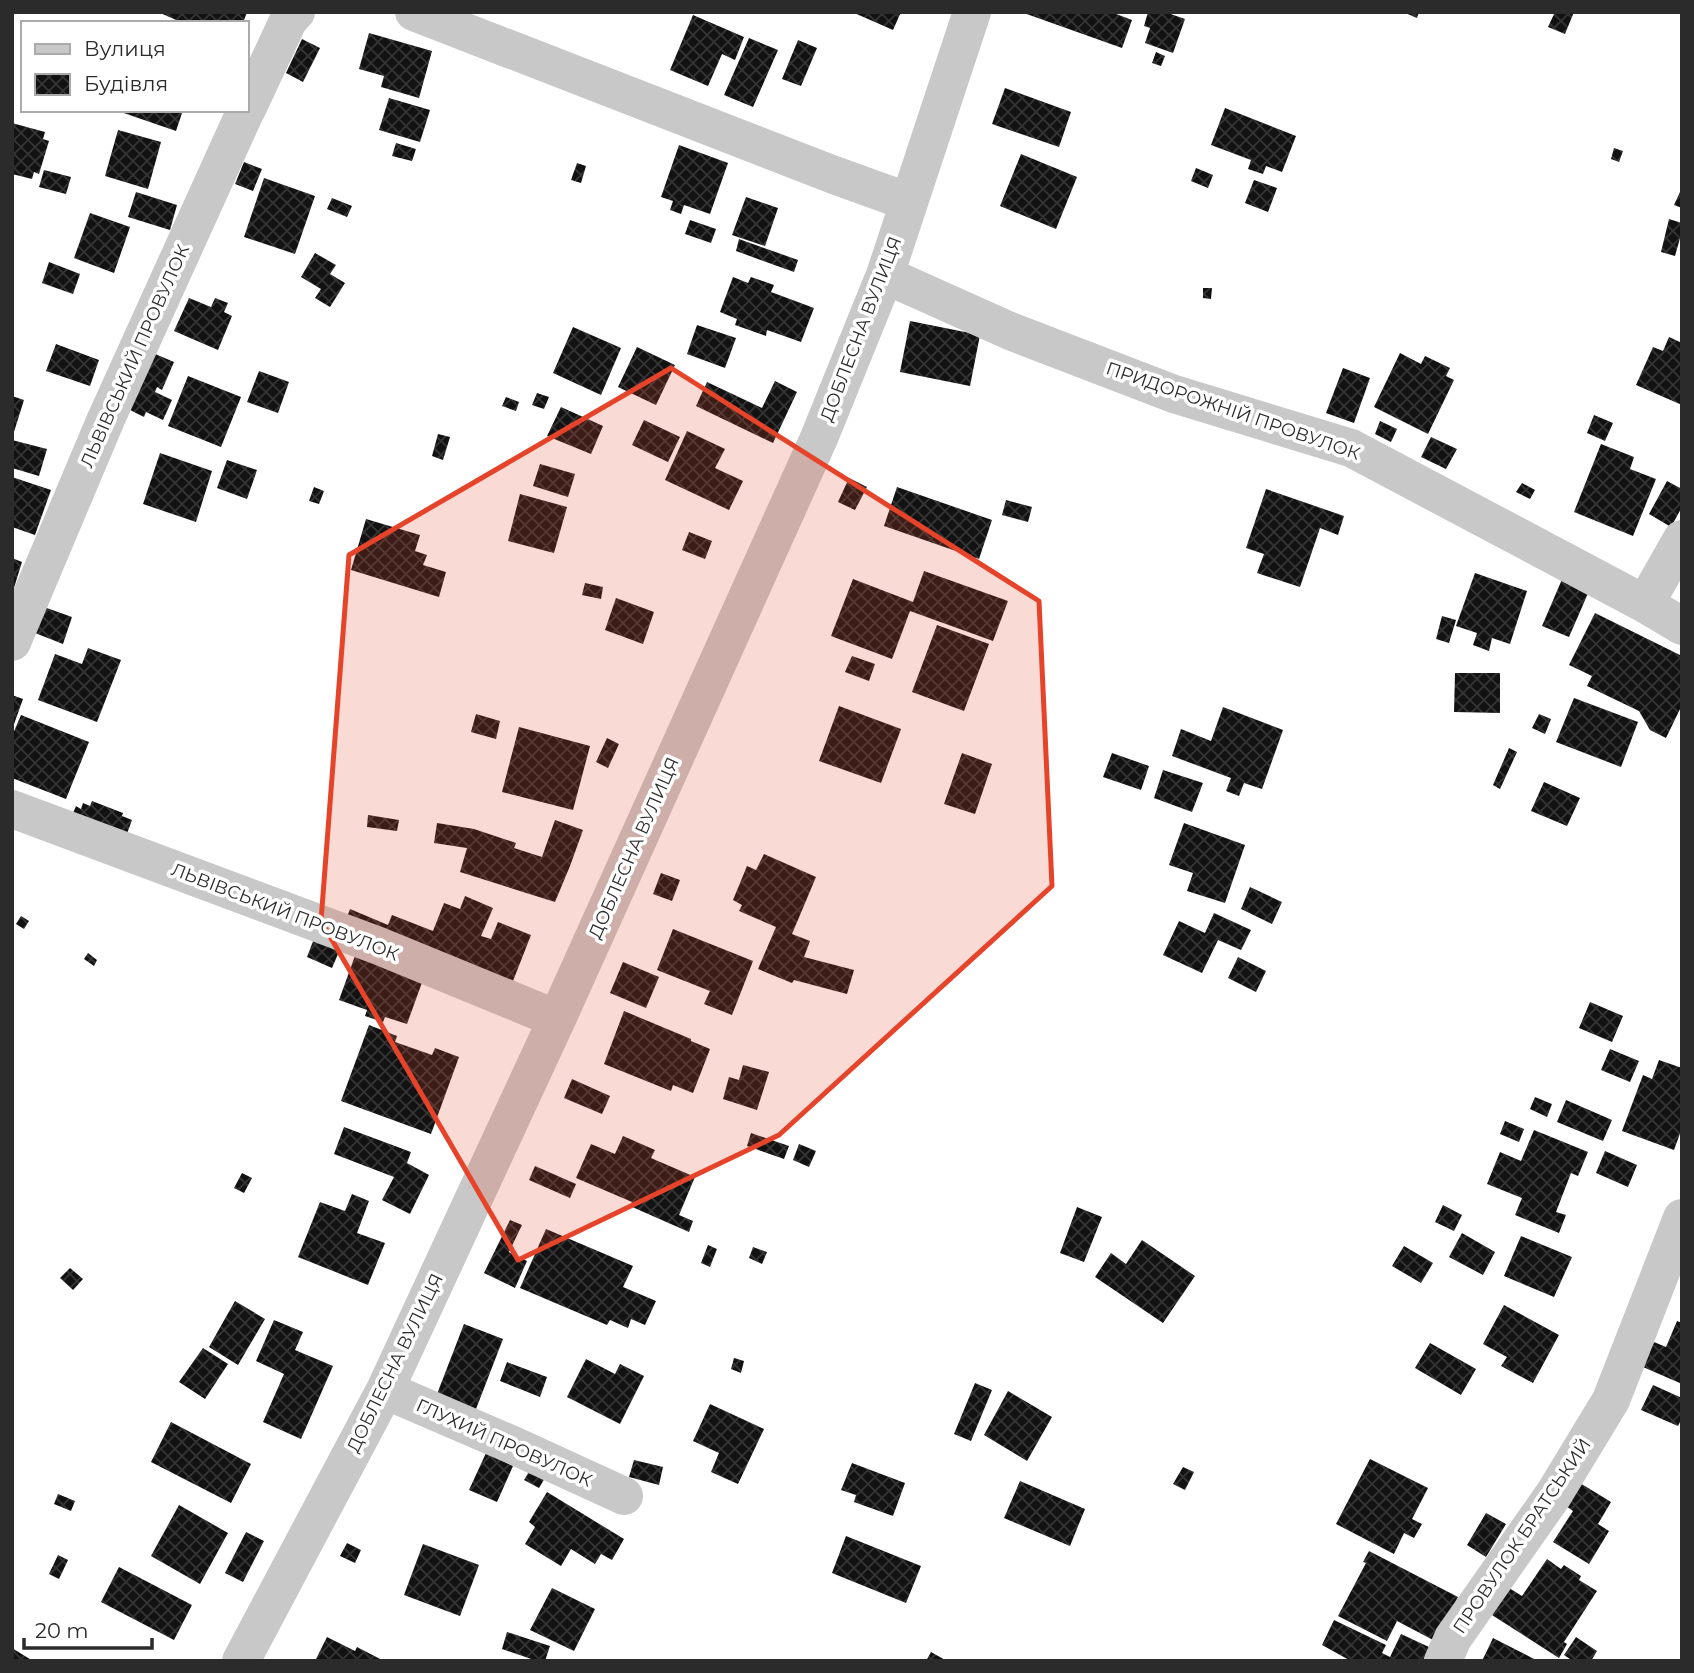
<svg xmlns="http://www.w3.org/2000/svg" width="1694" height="1673" font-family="Montserrat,sans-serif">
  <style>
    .building { fill: url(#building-cross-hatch) }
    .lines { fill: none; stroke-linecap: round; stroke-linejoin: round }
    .minor { stroke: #c8c8c8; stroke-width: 38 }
    .marked { fill: #e6442a; fill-opacity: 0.2; stroke: #e6442a; stroke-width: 5; stroke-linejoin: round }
    .labels { text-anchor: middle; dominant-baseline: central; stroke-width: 7; stroke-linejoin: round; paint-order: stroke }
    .street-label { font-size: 18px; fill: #2b2b2b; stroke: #fff }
  </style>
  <defs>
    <pattern id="building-cross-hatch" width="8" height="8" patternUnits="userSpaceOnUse" patternTransform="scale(1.75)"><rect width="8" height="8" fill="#121212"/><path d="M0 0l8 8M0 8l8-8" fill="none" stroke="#353535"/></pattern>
  </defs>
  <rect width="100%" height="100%" fill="#fff"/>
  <!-- building -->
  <path class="building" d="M158,12H247L243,23H177L175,22L176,20Z
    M852,12H901L893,30Z
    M1021,12H1111L1132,20L1122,48Z
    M1148,12H1165L1185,19L1173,53L1145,43L1150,28L1144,26Z
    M1403,12H1419L1417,18Z
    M1555,12H1574L1565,34L1548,27Z
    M693,15L744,37L735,60L722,54L708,86L670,70Z
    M369,33L432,51L419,98L381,87L384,76L359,69Z
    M749,38L778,50L753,107L724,95Z
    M302,39L320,48L303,82L286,73Z
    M798,40L817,48L801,86L782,79Z
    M1156,52L1165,56L1161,66L1152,63Z
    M1005,88L1071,112L1059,147L992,124Z
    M389,98L430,110L420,142L379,130Z
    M1225,108L1296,136L1282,172L1266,166L1263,174L1248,169L1251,160L1211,145Z
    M115,110H183L176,131Z
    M12,123L45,132L43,139L49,141L39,174L34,172L32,179L12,174Z
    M118,130L161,142L148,189L105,176Z
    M396,143L416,149L412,161L392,156Z
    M679,145L728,163L710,214L684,205L681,214L670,210L673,201L661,197Z
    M1614,148L1623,151L1619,162L1611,159Z
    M1021,154L1077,177L1056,229L1000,206Z
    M244,162L262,169L253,191L235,184Z
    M577,163L586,166L581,183L571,180Z
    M1196,168L1213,175L1208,188L1191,181Z
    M44,170L71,177L66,194L39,187Z
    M264,178L315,196L295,254L244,237Z
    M1254,180L1277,188L1268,212L1245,203Z
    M136,192L177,205L170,230L128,217Z
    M1680,192L1682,193V208L1674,205Z
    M746,197L778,208L765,246L732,235Z
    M332,198L352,206L347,217L327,209Z
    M90,213L130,227L114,273L74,258Z
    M1669,219L1682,223V231L1675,256L1661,252Z
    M690,220L716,229L711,243L685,234Z
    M739,239L798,260L794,272L736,251Z
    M315,253L336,265L330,274L345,283L330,307L315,298L321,289L301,277Z
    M49,262L80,274L73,294L42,283Z
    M733,277L748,283L751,277L774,285L771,292L814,308L801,342L767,330L766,336L735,325L737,319L720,312Z
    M1203,288H1212L1211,299L1203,298Z
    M189,298L211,307L215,298L228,303L224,312L232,316L218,350L174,331Z
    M910,321L980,335L970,386L900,372Z
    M697,325L736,338L725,368L687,354Z
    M573,327L621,348L601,395L553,373Z
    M1669,337L1682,343V405L1636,385L1653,347L1663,351Z
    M56,344L99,360L90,386L46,371Z
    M637,347L675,365L656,405L618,387Z
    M153,353L174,362L162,390L157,387L155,392L172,400L163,420L146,412L144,417L128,409Z
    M1400,353L1421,364L1425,356L1450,368L1446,376L1454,380L1428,434L1374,407Z
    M1343,368L1370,378L1354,423L1326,413Z
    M259,371L289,382L278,413L247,402Z
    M188,376L241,397L221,447L168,426Z
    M775,381L797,392L773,443L696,406L707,382L762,408Z
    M537,393L549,397L544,409L532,405Z
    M12,396L24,400L13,435H12Z
    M506,397L519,402L516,411L502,406Z
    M561,407L603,426L591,454L547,436Z
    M1594,415L1613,423L1605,441L1587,433Z
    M644,420L680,437L668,462L632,445Z
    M1380,421L1397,429L1391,442L1375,434Z
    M687,431L725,449L715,468L743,481L729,510L665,480Z
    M438,434L450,437L443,460L432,456Z
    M1431,437L1457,449L1446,469L1421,457Z
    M12,440L47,449L39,476L12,468Z
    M1601,444L1634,457L1630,469L1656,479L1633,536L1574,512Z
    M160,453L212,471L196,522L143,504Z
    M227,460L257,470L247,499L217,488Z
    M540,464L575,474L568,497L533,486Z
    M12,477L51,490L35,535L12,527Z
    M849,478L867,487L855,510L838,502Z
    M1667,481L1682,489V507L1671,527L1649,514Z
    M1522,483L1535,490L1530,499L1516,492Z
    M314,487L324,491L319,504L309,501Z
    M897,487L992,520L979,559L884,526Z
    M1266,489L1344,516L1338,535L1320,528L1300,587L1257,573L1264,554L1246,548Z
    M520,494L567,507L554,553L508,541Z
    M1006,500L1032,507L1028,522L1002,515Z
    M366,519L420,535L415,551L427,555L423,565L446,572L439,597L351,570Z
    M689,532L712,541L705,559L682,550Z
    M12,558L22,562L13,591H12Z
    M924,571L1008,601L993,641L910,611L892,659L831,636L853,579L913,602Z
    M1475,573L1527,591L1510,644L1492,638L1489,651L1473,645L1477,633L1456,626Z
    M1563,577L1589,591L1569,637L1542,626Z
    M585,583L603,587L601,599L582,595Z
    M616,598L654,612L643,644L605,630Z
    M44,607L72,617L63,644L35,633Z
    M1595,613L1682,656V705L1666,738L1650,730L1639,711L1587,686L1592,676L1569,665Z
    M1442,616L1456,620L1449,643L1436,639Z
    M937,625L989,644L964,711L912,692Z
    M88,648L121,660L97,722L38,700L55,654L82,664Z
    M852,656L875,664L869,681L845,672Z
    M1455,673H1500V713L1454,712Z
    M12,695L23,699L13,727H12Z
    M1574,698L1638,722L1621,767L1556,742Z
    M839,706L901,729L881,783L819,761Z
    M1223,707L1283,730L1262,789L1244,783L1239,796L1226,791L1231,778L1172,756L1181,729L1211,741Z
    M476,714L500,721L496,739L471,732Z
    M1539,714L1551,719L1545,734L1532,728Z
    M21,715L89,742L66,799L12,778V736Z
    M519,727L590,746L573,810L502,792Z
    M607,738L619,744L608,768L596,762Z
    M1509,748L1517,752L1500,789L1493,785Z
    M962,753L992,764L975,814L944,804Z
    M1112,753L1149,766L1141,790L1103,777Z
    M1163,770L1203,783L1192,812L1154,798Z
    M1544,782L1580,798L1567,826L1531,811Z
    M92,801L123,813L122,816L132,820L125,839L71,818L76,806L81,809L83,803L90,806Z
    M368,815L399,820L397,831L367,827Z
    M555,820L583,830L570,866L555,902L460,872L467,848L434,843L437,823L474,829L516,843L514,848L542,857Z
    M1184,823L1245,845L1225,903L1187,891L1193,873L1169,865Z
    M764,854L816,877L792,934L810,941L804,957L854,970L847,994L794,980L792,983L758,969L776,927L739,911L742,905L733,900L747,866L756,870Z
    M661,873L680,880L672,901L653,894Z
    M1250,887L1282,902L1272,924L1241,909Z
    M465,896L493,908L481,936L491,939L498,922L531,935L511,986L346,919L350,909L388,925L392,915L433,931L444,903L460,909Z
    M1214,913L1251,930L1241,950L1218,940L1202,973L1163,955L1179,921L1205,933Z
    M21,916L29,921L24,929L16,924Z
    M673,929L753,961L732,1015L704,1004L710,991L657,970Z
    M315,936L341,947L332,968L307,957Z
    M88,953L97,960L94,966L84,959Z
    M356,953L424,977L407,1024L385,1017L383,1022L365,1016L367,1010L339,1000Z
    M1238,957L1266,971L1256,992L1228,978Z
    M623,962L659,977L646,1008L610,993Z
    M1590,1002L1623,1016L1612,1042L1579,1028Z
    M624,1011L691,1039V1041L710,1049L693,1093L673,1085L671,1091L604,1064Z
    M369,1025L397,1036L395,1042L432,1055L435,1048L459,1057L431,1134L341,1101Z
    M1610,1049L1639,1061L1630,1082L1601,1070Z
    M1659,1060L1682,1068V1128L1674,1150L1622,1131L1643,1075L1652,1079Z
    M743,1065L769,1072L757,1110L723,1099L729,1077L739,1080Z
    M572,1079L610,1096L602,1114L564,1098Z
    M1535,1097L1552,1104L1547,1117L1530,1109Z
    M1566,1100L1612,1120L1603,1141L1557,1122Z
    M1505,1121L1524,1129L1519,1142L1500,1134Z
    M344,1127L411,1152L407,1163L429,1175L410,1214L382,1200L394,1177L334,1154Z
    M1534,1130L1588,1152L1578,1176L1571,1173L1556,1212L1566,1215L1559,1233L1515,1215L1522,1198L1487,1184L1500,1152L1521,1161Z
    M751,1133L789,1146L784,1159L747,1146Z
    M623,1136L655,1150L651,1158L695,1177L679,1215L693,1221L689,1232L630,1206L632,1202L576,1178L591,1144L615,1154Z
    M799,1144L816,1151L809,1167L793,1160Z
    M1605,1151L1637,1165L1628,1187L1596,1173Z
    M535,1166L576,1184L570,1198L529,1180Z
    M242,1173L252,1178L244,1193L234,1188Z
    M352,1194L369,1201L357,1233L385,1243L368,1285L298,1257L320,1202L345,1211Z
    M1443,1205L1462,1215L1454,1231L1435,1222Z
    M1077,1207L1102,1217L1084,1262L1060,1253Z
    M510,1220L522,1225L509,1252L527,1261L515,1288L484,1273Z
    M546,1229L633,1266L623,1287L656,1301L645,1325L631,1319L628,1328L610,1320L607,1325L520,1288Z
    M1462,1233L1495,1252L1483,1275L1449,1257Z
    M1521,1236L1572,1257L1554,1297L1504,1276Z
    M1142,1240L1195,1276L1163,1323L1095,1277L1111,1253L1126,1264Z
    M708,1245L717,1249L710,1267L701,1263Z
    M1404,1246L1433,1263L1421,1283L1392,1266Z
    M753,1247L767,1252L762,1264L749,1258Z
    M70,1268L83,1279L73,1290L60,1278Z
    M235,1301L265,1319L238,1365L209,1347Z
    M1504,1305L1559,1335L1533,1383L1501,1366L1507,1357L1483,1344Z
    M274,1320L303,1332L295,1350L333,1366L301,1439L263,1422L284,1374L256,1361Z
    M1677,1321L1682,1323V1384L1643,1367L1654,1342L1666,1347Z
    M464,1324L503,1339L476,1409L437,1394Z
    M1430,1343L1476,1369L1461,1395L1415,1368Z
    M203,1348L228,1364L205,1399L179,1382Z
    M734,1358L744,1361L741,1373L731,1369Z
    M586,1359L615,1374L620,1364L644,1376L620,1424L567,1397Z
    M507,1362L547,1377L540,1397L500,1381Z
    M975,1383L992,1390L971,1441L954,1434Z
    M1653,1385L1682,1398V1418L1678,1426L1641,1410Z
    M1008,1391L1052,1417L1027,1461L984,1435Z
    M710,1404L764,1429L738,1484L711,1472L719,1453L693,1441Z
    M171,1422L251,1464L231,1503L151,1462Z
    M486,1453L513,1466L497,1502L469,1490Z
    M1370,1459L1428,1488L1412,1519L1422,1524L1414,1538L1404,1533L1394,1554L1336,1524Z
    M634,1460L663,1467L659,1485L629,1477Z
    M852,1463L905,1483L893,1516L854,1502L856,1495L841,1490Z
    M1183,1467L1194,1472L1185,1490L1173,1484Z
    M530,1470L545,1478L539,1488L524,1480Z
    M1020,1481L1085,1509L1070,1546L1004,1518Z
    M1580,1483L1611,1502L1598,1524L1609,1531L1589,1564L1553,1542L1573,1511L1566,1506Z
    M547,1492L624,1539L612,1560L601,1554L595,1564L571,1549L561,1566L525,1544L535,1527L529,1522Z
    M58,1494L75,1501L71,1511L54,1504Z
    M179,1505L228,1533L200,1584L151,1556Z
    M1486,1513L1506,1524L1486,1557L1467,1545Z
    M246,1532L264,1541L243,1582L225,1573Z
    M846,1536L921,1566L906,1603L832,1573Z
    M347,1543L361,1550L355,1563L340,1556Z
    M423,1544L479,1565L460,1616L404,1595Z
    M1369,1551L1458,1597L1435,1641L1397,1621L1387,1641L1338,1616L1366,1563L1363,1562Z
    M58,1555L68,1560L59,1579L49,1574Z
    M1547,1559L1561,1569L1564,1565L1581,1576L1579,1580L1597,1591L1564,1642L1567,1644L1559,1658L1492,1615L1509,1588L1522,1596Z
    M119,1567L192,1605L174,1640L101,1602Z
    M552,1588L595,1609L574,1651L530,1630Z
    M1334,1620L1386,1645L1382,1653L1390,1657L1401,1634L1429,1647L1423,1661H1351L1322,1645Z
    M507,1632L550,1646L545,1661H537L502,1649Z
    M327,1637L355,1651L357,1647L384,1661H315Z
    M1576,1637L1597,1651L1591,1661H1573L1564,1655Z
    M1493,1638L1538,1661H1482Z
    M12,1648L33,1661H12Z
    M931,1652L947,1661H926Z"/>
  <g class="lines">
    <!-- minor -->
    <path class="minor" d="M414,12L834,175L909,202
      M247,109L288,21L296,12
      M885,275L1010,331L1174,394L1351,448L1645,604L1682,626
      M1645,604L1682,539
      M12,642L106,419L246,110
      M12,809L379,946L557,1019
      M385,1390L515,1446L624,1496
      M241,1661L385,1390L557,1019L819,438L885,275L972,12
      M1443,1661L1453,1638L1554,1494L1611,1400L1682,1218"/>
  </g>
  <!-- marked area -->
  <path class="marked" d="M671,368L1039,601L1052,886L779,1135L518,1260L321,921L349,555Z"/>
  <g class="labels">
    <!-- street labels -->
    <g class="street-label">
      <text transform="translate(861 329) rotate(-69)">ДОБЛЕСНА ВУЛИЦЯ</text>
      <text transform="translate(135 356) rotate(-66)">ЛЬВІВСЬКИЙ ПРОВУЛОК</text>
      <text transform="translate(1233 411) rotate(19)">ПРИДОРОЖНІЙ ПРОВУЛОК</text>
      <text transform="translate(634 848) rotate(-66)">ДОБЛЕСНА ВУЛИЦЯ</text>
      <text transform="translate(285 912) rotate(21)">ЛЬВІВСЬКИЙ ПРОВУЛОК</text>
      <text transform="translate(395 1363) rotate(-64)">ДОБЛЕСНА ВУЛИЦЯ</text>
      <text transform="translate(504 1443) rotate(24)">ГЛУХИЙ ПРОВУЛОК</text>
      <text transform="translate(1522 1536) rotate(-56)">ПРОВУЛОК БРАТСЬКИЙ</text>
    </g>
  </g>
  <!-- border -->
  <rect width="1694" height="1673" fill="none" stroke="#2b2b2b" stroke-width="28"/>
  <!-- legend -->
  <rect x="21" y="21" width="228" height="91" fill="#ffffff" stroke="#aaaaaa" stroke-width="2"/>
  <rect x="35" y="44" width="35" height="10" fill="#c8c8c8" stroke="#aaaaaa" stroke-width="2"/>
  <text x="84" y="56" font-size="21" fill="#2b2b2b">Вулиця</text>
  <rect x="35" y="74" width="35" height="21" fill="url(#building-cross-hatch)" stroke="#aaaaaa" stroke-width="2"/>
  <text x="84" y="91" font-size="21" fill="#2b2b2b">Будівля</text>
  <!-- scale -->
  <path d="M24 1638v10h128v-10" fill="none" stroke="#2b2b2b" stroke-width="3.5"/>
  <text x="35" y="1638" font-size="21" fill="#2b2b2b" stroke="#ffffff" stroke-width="5" paint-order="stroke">20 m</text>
</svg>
